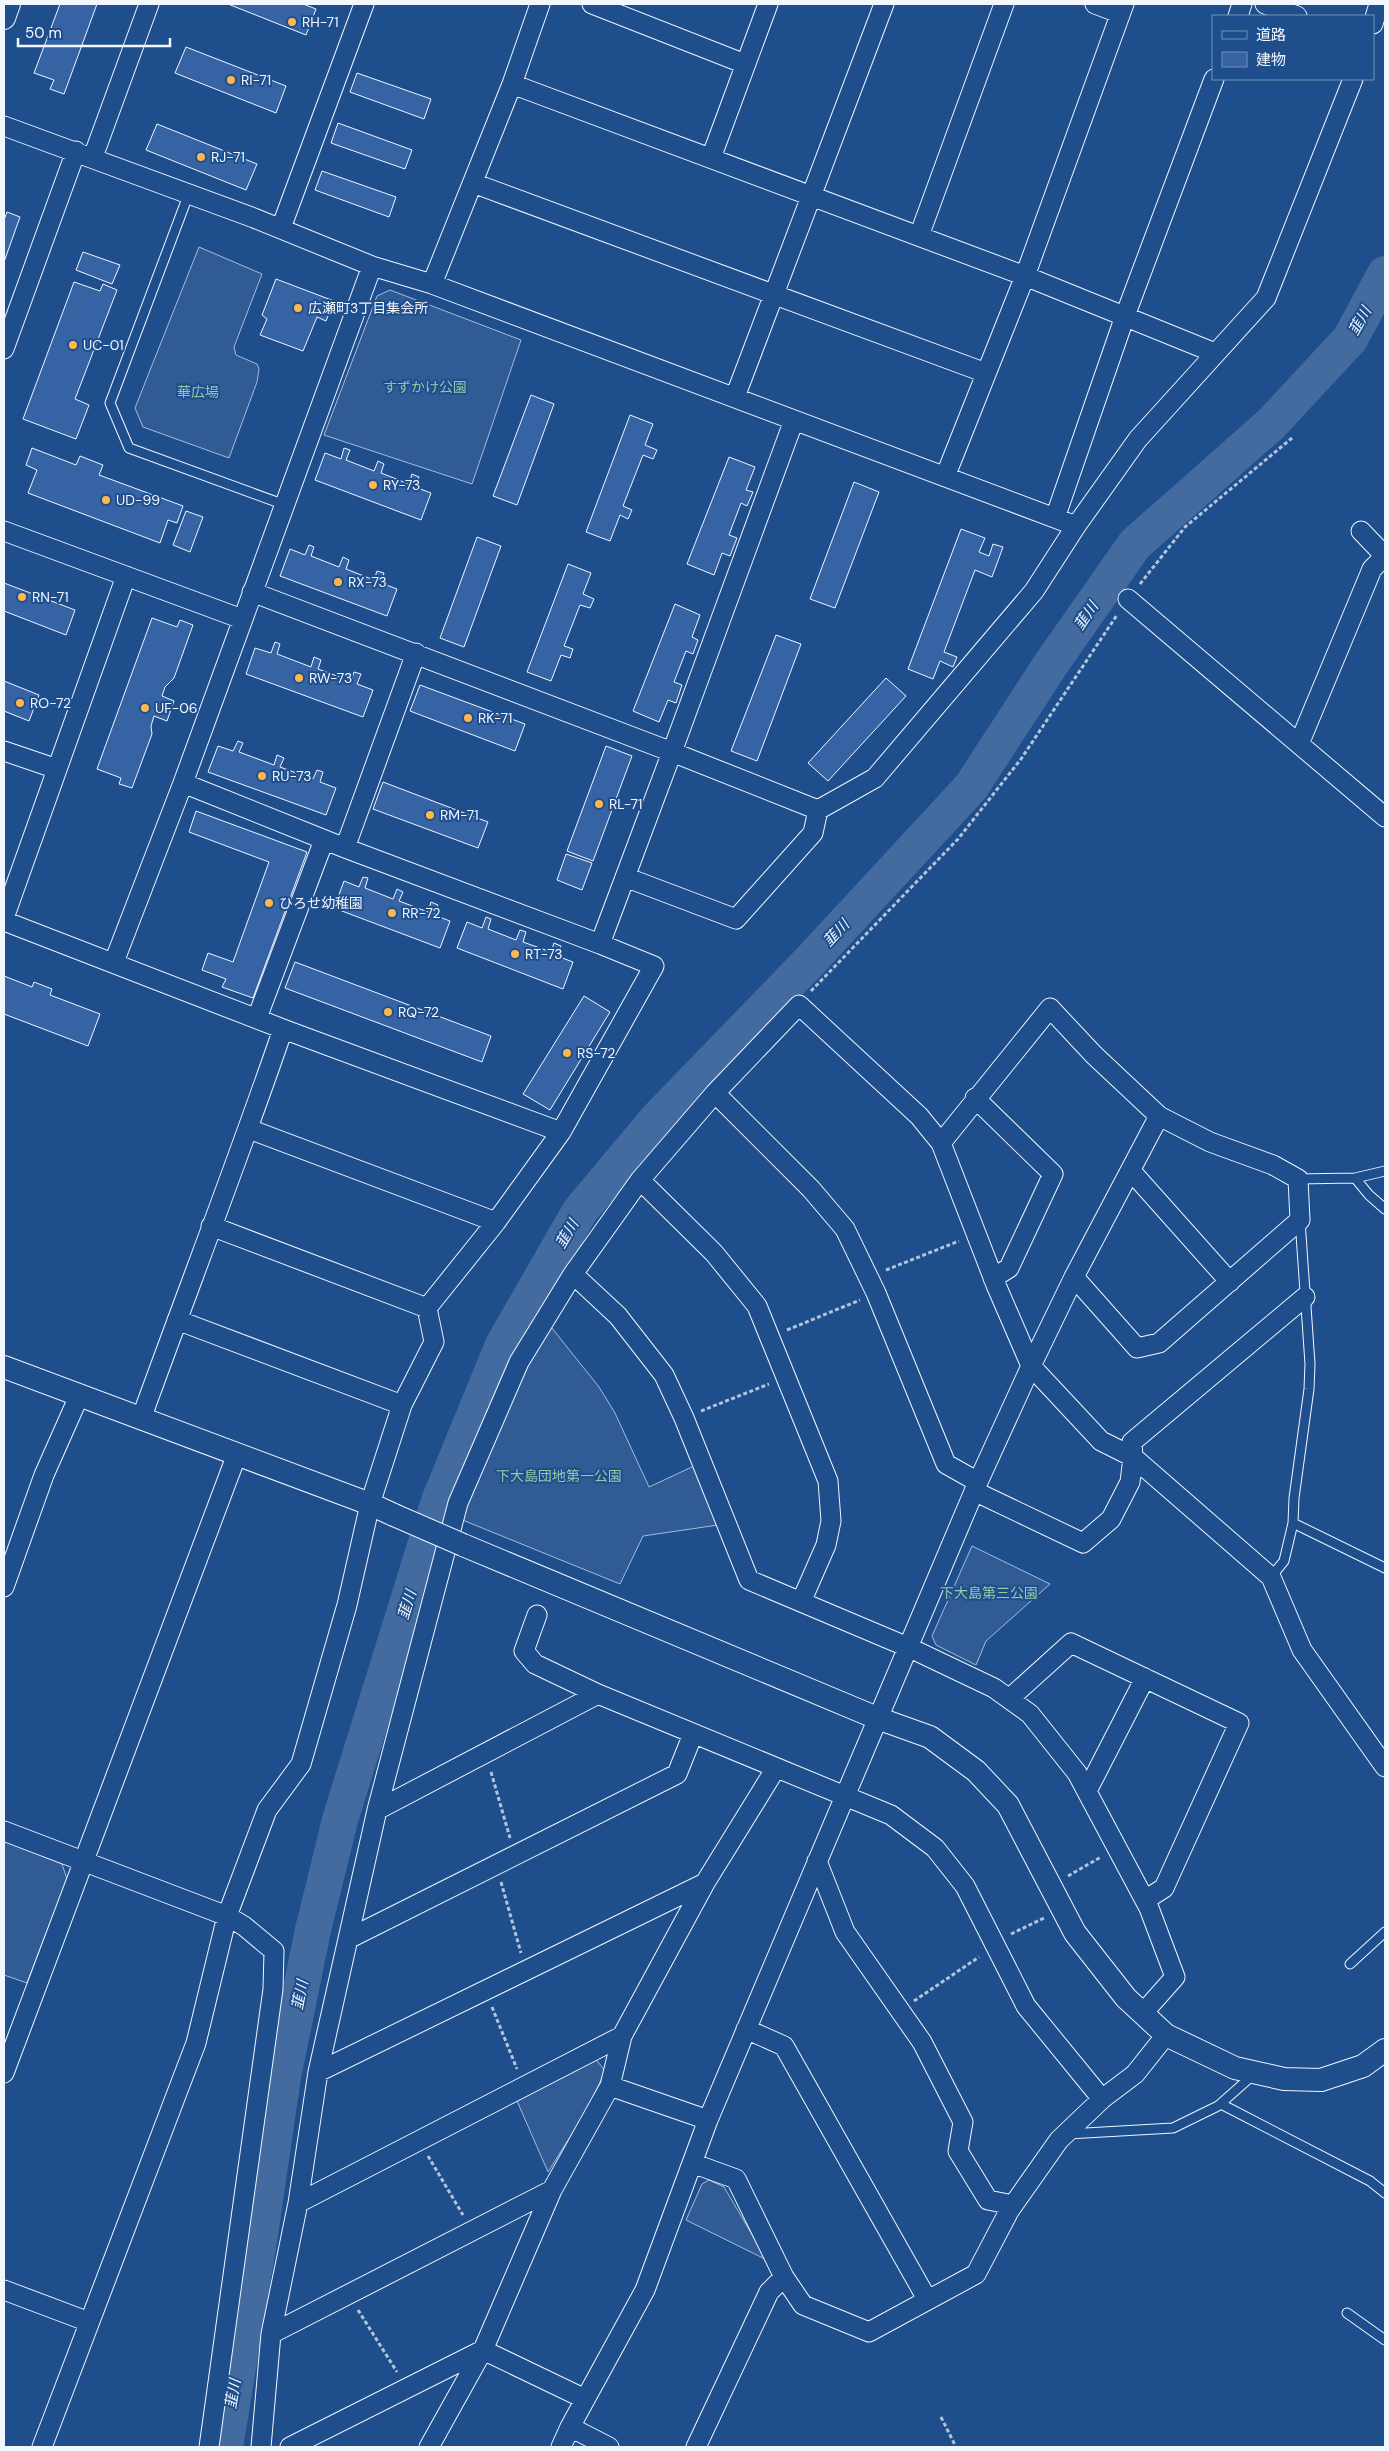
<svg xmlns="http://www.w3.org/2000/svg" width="1389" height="2451" font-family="'DM Sans','Noto Sans JP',sans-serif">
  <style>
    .built { fill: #305b95; stroke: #a8bbd7 }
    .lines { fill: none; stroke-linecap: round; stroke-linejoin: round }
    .river { stroke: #446ba0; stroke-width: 36 }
    .building { fill: #3563a3; stroke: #f2f6ff }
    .service-casing { stroke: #f2f6ff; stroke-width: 11 }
    .minor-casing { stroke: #f2f6ff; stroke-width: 21 }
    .tertiary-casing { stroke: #f2f6ff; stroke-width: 24 }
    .path { stroke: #b3c4dc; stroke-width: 3; stroke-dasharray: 4 2.5; stroke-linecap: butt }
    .service { stroke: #1f4e8c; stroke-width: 9 }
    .minor { stroke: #1f4e8c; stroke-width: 19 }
    .tertiary { stroke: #1f4e8c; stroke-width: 22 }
    .tertiary-bridge-casing { stroke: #f2f6ff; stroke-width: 24; stroke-linecap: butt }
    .tertiary-bridge { stroke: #1f4e8c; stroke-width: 22 }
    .poi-dot { fill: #ffb74d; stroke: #1f4e8c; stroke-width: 2 }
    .labels { text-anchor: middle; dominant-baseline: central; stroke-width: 4; stroke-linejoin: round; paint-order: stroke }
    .poi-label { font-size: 14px; fill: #f2f6ff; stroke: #1f4e8c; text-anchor: start }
    .park-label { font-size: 14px; fill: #97c8a6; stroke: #1f4e8c }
    .water-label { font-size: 15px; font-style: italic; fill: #f2f6ff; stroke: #1f4e8c }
  </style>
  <rect width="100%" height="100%" fill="#1f4e8c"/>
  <!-- built -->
  <path class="built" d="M199,247L262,274L234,347L236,355L257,364L259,369L257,382L229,458L143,427L135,408Z
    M390,290L521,340L472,484L324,435L377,296Z
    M551,1327L599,1387L615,1413L649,1487L694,1466L718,1525L643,1536L620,1584L460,1519L519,1377Z
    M972,1546L1050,1584L986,1641L976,1665L936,1645L932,1636Z
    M4,1841L62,1864L67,1879L27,1983L4,1975Z
    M595,2058L605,2071L587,2110L548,2172L517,2101Z
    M709,2180L724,2187L767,2260L686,2220L702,2184Z"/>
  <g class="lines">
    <!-- river -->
    <path class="river" d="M225,2447L259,2241L283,2077L313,1930L340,1820L439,1501L503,1345L580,1211L657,1119L811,960L971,787L1051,664L1135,544L1271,424L1350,339L1385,274"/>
  </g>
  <!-- building -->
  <path class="building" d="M60,4H97L64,94L50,89L54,80L34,73Z
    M228,4H303L316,9L306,35Z
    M186,47L286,86L276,113L175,73Z
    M357,73L431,99L424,119L350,92Z
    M338,123L412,150L405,169L331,143Z
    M157,124L257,164L246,190L146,150Z
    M322,171L396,197L389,217L315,190Z
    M7,212L20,217L4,262V220Z
    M83,252L120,265L112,284L76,270Z
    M276,279L334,301L326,321L317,317L303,351L260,335L267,319L262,315Z
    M74,282L100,291L103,284L117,290L75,399L89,405L76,439L23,419Z
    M531,395L554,404L517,505L493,496Z
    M630,415L653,424L645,445L657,450L653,459L643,455L623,506L632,510L628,519L620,515L610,541L586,532Z
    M32,448L76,465L80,456L103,465L99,475L183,506L177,523L168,520L160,543L28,493L37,470L26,465Z
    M344,448L350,450L346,460L374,471L378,461L384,464L381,473L409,484L412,474L419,477L415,487L431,493L421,520L315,480L325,453L341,459Z
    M729,457L755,467L746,490L753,492L747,506L741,503L729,535L737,538L730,556L722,553L714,575L687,564Z
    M854,482L879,492L835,608L810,599Z
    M186,511L203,517L190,552L173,545Z
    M961,529L985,538L979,552L989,556L993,544L1003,547L992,577L975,570L944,652L957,657L953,667L940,661L933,679L908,669Z
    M477,537L501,546L464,647L440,638Z
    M309,545L314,547L311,556L339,567L343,557L349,560L346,569L374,580L377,571L384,573L381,583L397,589L387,616L280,576L290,549L305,555Z
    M568,564L591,573L583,594L594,599L590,608L580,605L564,646L573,649L570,658L561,655L551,681L527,672Z
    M4,583L75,610L66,635L4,611Z
    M675,604L700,615L692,637L698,640L693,654L686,651L674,682L682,685L676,703L668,700L659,722L633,711Z
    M152,618L177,627L180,620L193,625L174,678L165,687L162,696L174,701L167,721L154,716L151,726L152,734L132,788L119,784L121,778L97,769Z
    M776,635L801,644L757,761L731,751Z
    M275,642L280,644L277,654L311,667L314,657L321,660L318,669L351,681L354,672L361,674L357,684L373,690L363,717L246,674L255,648L271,653Z
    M886,678L906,696L828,781L808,763Z
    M4,681L39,695L29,721L4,711Z
    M420,685L525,724L515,751L410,711Z
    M238,741L243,743L239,752L274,765L277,755L284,758L280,767L313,779L317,770L323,772L320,782L336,788L326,815L208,772L218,746L233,751Z
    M606,746L632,756L593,861L567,851Z
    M383,782L488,822L478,848L373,809Z
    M196,811L307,852L253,998L222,987L226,979L202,970L208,953L233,962L269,862L189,832Z
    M566,854L592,863L582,890L557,880Z
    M363,877L368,878L365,888L393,899L397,889L403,892L399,901L428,912L431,902L438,905L434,915L450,921L440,948L334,908L344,881L359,887Z
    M486,917L491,919L488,929L516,940L520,930L526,932L523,942L551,952L554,943L561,946L557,956L573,962L563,989L457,948L467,922L482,928Z
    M295,962L491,1036L482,1062L285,988Z
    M4,976L32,987L34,982L52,989L50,995L100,1014L88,1046L4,1014Z
    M584,996L610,1012L550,1110L523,1094Z"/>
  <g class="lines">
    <defs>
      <path id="service" d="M189,193L110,403L129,448L285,505
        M1355,1178L1369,1195L1385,1209
        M1298,1179L1355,1178L1385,1171
        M1293,1523L1385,1568
        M1271,1577L1284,1561L1293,1523L1294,1498L1309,1389L1310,1364L1300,1220
        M1350,1964L1385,1932
        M1221,2104L1370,2181L1385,2193
        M1068,2134L1173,2128L1218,2106L1253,2075
        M1347,2313L1385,2340"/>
      <path id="minor" d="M592,4L745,64
        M1095,4L1119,13
        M1265,4L1297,16
        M1238,16L1242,4
        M1373,24L1379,4
        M512,84L1025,276L1215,353
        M4,126L254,218L372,266L432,284L1076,526
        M93,157L149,4
        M711,158L768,4
        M473,183L986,373
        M281,228L364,4
        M919,236L1004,4
        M432,284L512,84L540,4
        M4,349L76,151
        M735,397L884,4
        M945,477L1025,276L1124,4
        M1055,518L1125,316L1214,79
        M4,531L242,619
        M1361,531L1385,556
        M252,592L672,752L794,420
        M1128,599L1385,817
        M1299,744L1372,569L1385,556
        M4,751L57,769
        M183,783L345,848L600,944L672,752L818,810L875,778L1034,591L1076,526L1138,439L1266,298L1353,79
        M345,848L416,653
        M625,877L736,919L813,833L818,810
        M4,918L126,576
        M4,921L283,1029L561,1132L496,1222L427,1308L434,1342L402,1405L370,1504L347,1605L301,1764L267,1810L227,1916L196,2043L42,2447
        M114,962L183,783L372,266
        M257,1018L324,840
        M715,1093L811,1189L845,1229L876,1293L946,1464L978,1482
        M975,1098L1053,1174L1009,1268L993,1278
        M249,1129L496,1222
        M561,1132L654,966L600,944
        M941,1143L996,1285L1031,1366L1101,1441L1133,1457L1271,1577L1302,1650L1385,1767
        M1131,1171L1230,1282
        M640,1180L714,1253L757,1306L828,1481L831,1521L826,1545L801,1602
        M211,1226L427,1308
        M573,1274L618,1316L664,1375L684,1418L749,1580L910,1648L994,1688L1030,1714L1077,1773L1149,1908L1175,1977L1143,2013
        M1074,1277L1137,1348L1159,1343L1300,1220L1298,1179L1273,1165L1210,1142L1159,1116
        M177,1320L402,1405
        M141,1419C188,1289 238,1160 283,1029
        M974,1491L1083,1543L1111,1519L1130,1482L1133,1457L1132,1442L1305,1297
        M4,1587L44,1475L79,1396
        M537,1615L524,1651L535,1664L598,1694
        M1009,1699L1071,1643L1239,1723L1164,1888L1145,1900
        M1087,1791L1145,1678
        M377,1810L598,1694L891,1815L935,1848L965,1886L1026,2006L1102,2099
        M4,1831L227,1916L244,1926L274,1951L273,1989L209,2447
        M817,1861L845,1932L922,2042L963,2122L958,2151L988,2200L1013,2205
        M348,1939L677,1774L693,1734
        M746,2029L784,2046L927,2299
        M318,2072L705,1883
        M4,2073L237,1454
        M610,2086L708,2120
        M692,2163L736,2179L784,2277
        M298,2203L622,2036
        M4,2290L89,2322
        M271,2334L552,2190
        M570,2427L609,2447
        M261,2447L271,2334L298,2203L318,2072L377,1810L458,1503L519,1362L573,1274L640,1180L715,1093L799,1005L919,1116L941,1143L1050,1008L1094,1055L1159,1116L1074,1277L1031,1366L978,1482L708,2120L645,2290L570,2427L561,2447
        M290,2447L483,2350L585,2399
        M429,2447L483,2350L552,2190L610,2086L622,2036L705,1883L776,1768
        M696,2447L769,2292L784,2277L803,2305L869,2332L976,2274L1009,2211L1059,2140L1102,2099L1135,2074L1166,2035"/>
      <path id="tertiary" d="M4,18L9,4
        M4,1367L370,1504L394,1515
        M463,1545L877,1718L930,1737L976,1771L1008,1805L1075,1933L1126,1998L1166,2035L1235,2068L1284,2079L1321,2080L1363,2066L1385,2050"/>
    </defs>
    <!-- service casing -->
    <use href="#service" class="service-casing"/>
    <!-- minor casing -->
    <use href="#minor" class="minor-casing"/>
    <!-- tertiary casing -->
    <use href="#tertiary" class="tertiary-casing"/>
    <!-- path -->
    <path class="path" d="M1140,584L1185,527L1292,438
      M811,991L958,839L1021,759L1117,615
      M886,1270L959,1241
      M787,1330L860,1300
      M701,1411L769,1384
      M491,1772L510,1838
      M1068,1876L1101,1857
      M501,1882L521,1953
      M1011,1934L1044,1918
      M914,2001L979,1957
      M492,2007L517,2069
      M428,2156L463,2215
      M358,2310L397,2372
      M941,2417L956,2447"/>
    <!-- service -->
    <use href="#service" class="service"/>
    <!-- minor -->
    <use href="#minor" class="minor"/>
    <!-- tertiary -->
    <use href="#tertiary" class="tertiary"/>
    <defs>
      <path id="tertiary-bridge" d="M394,1515L463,1545"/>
    </defs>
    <!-- tertiary-bridge casing -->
    <use href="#tertiary-bridge" class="tertiary-bridge-casing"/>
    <!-- tertiary-bridge -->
    <use href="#tertiary-bridge" class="tertiary-bridge"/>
  </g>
  <!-- markers -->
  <g class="poi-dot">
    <circle cx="292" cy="22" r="5"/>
    <circle cx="231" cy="80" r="5"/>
    <circle cx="201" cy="157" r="5"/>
    <circle cx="298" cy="308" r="5"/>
    <circle cx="73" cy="345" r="5"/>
    <circle cx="373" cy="485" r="5"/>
    <circle cx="106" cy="500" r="5"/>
    <circle cx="338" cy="582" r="5"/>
    <circle cx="22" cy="597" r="5"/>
    <circle cx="299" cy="678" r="5"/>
    <circle cx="20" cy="703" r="5"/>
    <circle cx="145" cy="708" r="5"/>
    <circle cx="468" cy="718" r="5"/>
    <circle cx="262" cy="776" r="5"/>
    <circle cx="599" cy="804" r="5"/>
    <circle cx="430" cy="815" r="5"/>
    <circle cx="269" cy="903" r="5"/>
    <circle cx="392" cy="913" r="5"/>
    <circle cx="515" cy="954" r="5"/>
    <circle cx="388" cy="1012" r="5"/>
    <circle cx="567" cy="1053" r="5"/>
  </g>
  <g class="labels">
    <!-- poi labels -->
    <g class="poi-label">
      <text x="302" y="22">RH-71</text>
      <text x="241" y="80">RI-71</text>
      <text x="211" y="157">RJ-71</text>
      <text x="308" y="308">広瀬町3丁目集会所</text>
      <text x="83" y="345">UC-01</text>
      <text x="383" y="485">RY-73</text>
      <text x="116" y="500">UD-99</text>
      <text x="348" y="582">RX-73</text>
      <text x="32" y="597">RN-71</text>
      <text x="309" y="678">RW-73</text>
      <text x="30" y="703">RO-72</text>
      <text x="155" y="708">UF-06</text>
      <text x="478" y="718">RK-71</text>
      <text x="272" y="776">RU-73</text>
      <text x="609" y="804">RL-71</text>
      <text x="440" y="815">RM-71</text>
      <text x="279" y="903">ひろせ幼稚園</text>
      <text x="402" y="913">RR-72</text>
      <text x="525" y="954">RT-73</text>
      <text x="398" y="1012">RQ-72</text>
      <text x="577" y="1053">RS-72</text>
    </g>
    <!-- park labels -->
    <g class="park-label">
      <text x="425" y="387">すずかけ公園</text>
      <text x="198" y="392">華広場</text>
      <text x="559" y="1476">下大島団地第一公園</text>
      <text x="989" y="1593">下大島第三公園</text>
    </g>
    <!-- water labels -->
    <g class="water-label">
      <text transform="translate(1360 321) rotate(-61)">韮川</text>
      <text transform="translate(1086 616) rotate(-56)">韮川</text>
      <text transform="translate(836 933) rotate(-47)">韮川</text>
      <text transform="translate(567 1234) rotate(-60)">韮川</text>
      <text transform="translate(407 1605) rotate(-73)">韮川</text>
      <text transform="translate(300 1995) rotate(-79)">韮川</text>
      <text transform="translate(233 2394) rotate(-81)">韮川</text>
    </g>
  </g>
  <!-- border -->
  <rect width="1389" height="2451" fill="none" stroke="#f2f6ff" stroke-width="10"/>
  <!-- legend -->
  <rect x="1212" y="15" width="162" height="65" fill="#1f4e8c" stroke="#7391ba"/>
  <rect x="1222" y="31" width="25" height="8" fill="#1f4e8c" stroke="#7391ba"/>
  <text x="1256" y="40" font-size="15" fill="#f2f6ff">道路</text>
  <rect x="1222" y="52" width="25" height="15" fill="#3563a3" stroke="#7391ba"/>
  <text x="1256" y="65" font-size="15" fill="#f2f6ff">建物</text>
  <!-- scale -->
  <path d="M18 38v8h152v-8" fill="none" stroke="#f2f6ff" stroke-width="2.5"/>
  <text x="25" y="38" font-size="15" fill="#f2f6ff" stroke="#1f4e8c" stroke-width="4" paint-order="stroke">50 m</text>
</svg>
